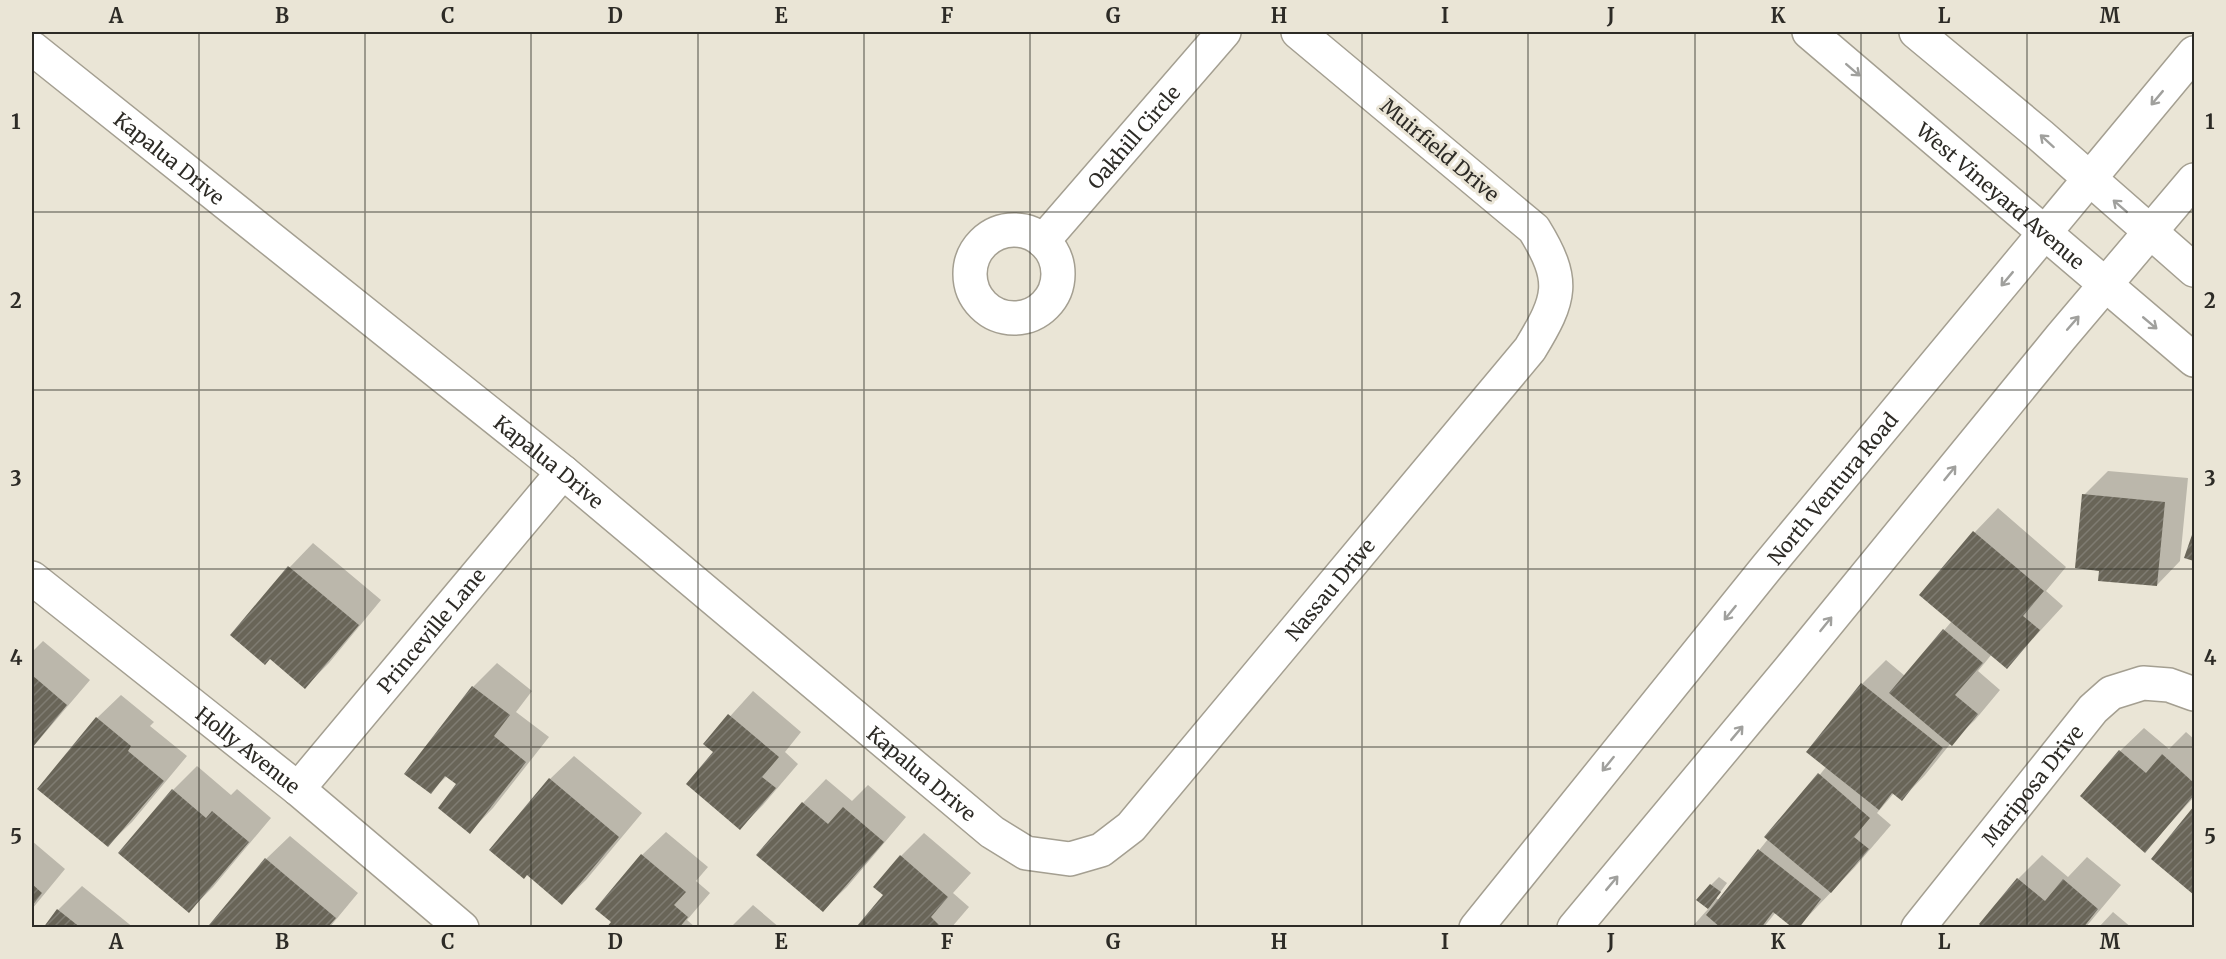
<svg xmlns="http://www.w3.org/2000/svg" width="2226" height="959" font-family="Merriweather,serif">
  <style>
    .shadow { fill: #0003 }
    .building { fill: url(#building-hatch) }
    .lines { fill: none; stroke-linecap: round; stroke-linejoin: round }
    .minor-casing { stroke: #a49f91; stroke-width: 36 }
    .secondary-casing { stroke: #a49f91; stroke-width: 36 }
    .minor { stroke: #fff; stroke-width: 33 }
    .secondary { stroke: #fff; stroke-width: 33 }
    .oneway { stroke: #a0a09d }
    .grid { fill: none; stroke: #2d2b26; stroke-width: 1.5; stroke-opacity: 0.55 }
    .labels { text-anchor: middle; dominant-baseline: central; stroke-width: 6; stroke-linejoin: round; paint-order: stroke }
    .street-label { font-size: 20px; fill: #2d2b26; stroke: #eae5d6 }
    .neatline { fill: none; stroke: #2d2b26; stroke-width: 2 }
    .grid-label { font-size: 20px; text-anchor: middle; font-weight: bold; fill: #2d2b26 }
  </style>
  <defs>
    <pattern id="building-hatch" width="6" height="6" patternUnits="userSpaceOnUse" patternTransform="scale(1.5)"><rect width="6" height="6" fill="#696558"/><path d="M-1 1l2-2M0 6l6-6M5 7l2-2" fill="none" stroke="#7f7c72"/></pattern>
  </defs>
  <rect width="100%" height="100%" fill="#eae5d6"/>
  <!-- shadow -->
  <path class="shadow" d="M2108,471L2188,478L2180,561L2157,585L2101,569L2084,495Z
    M1998,508L2066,567L2046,591L2063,606L2007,667L1992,654L1978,671L2000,690L1975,720L1951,743L1925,775L1902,799L1894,793L1889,799L1877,813L1891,825L1855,867L1797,928L1776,912L1763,928H1691L1709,908L1699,900L1711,885L1719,877L1727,883L1716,898L1719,900L1826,767L1808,752L1862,684L1886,660L1905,676L1952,621L1921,595L1975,532Z
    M313,543L381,600L329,663L305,687L270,658L232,635L290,567Z
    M43,641L90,680L32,748V652Z
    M497,663L532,691L516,712L549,737L493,808L470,832L458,784L447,776L430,792L473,687Z
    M753,691L801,732L785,752L798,764L763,805L740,828L715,752L705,744Z
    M121,695L154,722L150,726L187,756L132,822L108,845L97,718Z
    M2144,728L2169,749L2186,732L2194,739V797L2145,851L2120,751Z
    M574,756L642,813L586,880L562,903L550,779Z
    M197,766L231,795L237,789L271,818L213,887L189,911L120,853L173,790Z
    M826,779L852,801L868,785L906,817L847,887L823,910L758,855L803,803Z
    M2194,809V893L2153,859Z
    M666,832L708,867L696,881L710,893L687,920L695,927L608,928L613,922L642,855Z
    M924,833L971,873L953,893L969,907L951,928H862L885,895L901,856Z
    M290,836L358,893L329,928H214L266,859Z
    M32,841L65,869L32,909Z
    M2042,855L2068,877L2087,857L2121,885L2085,928H1986L1981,924L2018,879Z
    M82,886L134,928H45L58,910Z
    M753,905L780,928H730Z
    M2113,912L2132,928H2098Z"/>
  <!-- building -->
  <path class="building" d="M2082,494L2165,502L2157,586L2098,581L2099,571L2075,568Z
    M2194,529V561L2184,558Z
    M1973,531L2044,591L2023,616L2040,630L2007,669L1919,595Z
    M288,566L359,625L305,689L270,659L265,665L230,635Z
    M1943,629L1983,663L1955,695L1978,714L1952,746L1889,693Z
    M32,675L67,705L32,748Z
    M1861,683L1943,748L1902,801L1892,793L1879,810L1806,752Z
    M472,686L510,715L494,736L526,762L470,834L438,808L456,784L445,776L431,794L404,774Z
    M728,714L779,757L762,777L776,788L740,830L686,784L713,752L703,744Z
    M96,717L131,746L128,751L164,781L108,847L37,789Z
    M2119,750L2146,773L2162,754L2194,783V795L2145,853L2080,796Z
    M1818,773L1870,818L1854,837L1869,849L1831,893L1764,837Z
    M549,778L619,837L562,905L527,875L524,879L489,850Z
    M172,789L206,818L212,811L249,842L189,913L118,853Z
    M802,802L828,824L843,807L884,842L823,912L756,855Z
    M2194,806V895L2151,859Z
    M1758,849L1821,899L1799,928H1793L1773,912L1761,928H1721L1706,915Z
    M641,854L686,892L674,905L688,917L679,928H606L611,922L595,909Z
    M900,855L948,897L931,917L942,928H860L857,926L883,895L873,887Z
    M265,858L336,918L327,928H212L209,925Z
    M2017,878L2045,901L2063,879L2098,909L2083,928H1983L1979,924Z
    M32,884L42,893L32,906Z
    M1710,884L1721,892L1708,909L1696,900Z
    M57,909L81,928H43Z"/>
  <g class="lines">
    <defs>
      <g id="minor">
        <path id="s1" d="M32,48L563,472L992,832L1026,853L1070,859L1101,850L1131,827L1530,349C1561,298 1566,281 1534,229L1298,32"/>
        <circle cx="1014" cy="274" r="44"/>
        <path id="s2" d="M1043,241L1224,32"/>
        <path id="s3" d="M32,578L298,789L462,928"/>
        <path id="s4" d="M298,789L563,472"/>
        <path id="s5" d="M1918,928L2093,709L2111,693L2143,683L2169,685L2194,694"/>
      </g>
      <g id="secondary">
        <path id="s6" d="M1809,32L2194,360"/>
        <path d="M1916,32L2040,135L2194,270"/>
        <path id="s7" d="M1476,928L1767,567L2194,53"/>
        <path d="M1574,928L1789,670L2061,337L2194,180"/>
      </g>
    </defs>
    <!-- minor casing -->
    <use href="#minor" class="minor-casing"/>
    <!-- secondary casing -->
    <use href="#secondary" class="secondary-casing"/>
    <!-- minor -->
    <use href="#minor" class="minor"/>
    <!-- secondary -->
    <use href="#secondary" class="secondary"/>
  </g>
  <!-- one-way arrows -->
  <defs><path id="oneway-shaft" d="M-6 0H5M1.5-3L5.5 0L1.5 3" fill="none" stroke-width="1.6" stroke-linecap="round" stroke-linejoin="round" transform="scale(1.5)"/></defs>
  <g class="oneway">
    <use href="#oneway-shaft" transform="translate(1853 70) rotate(41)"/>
    <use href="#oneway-shaft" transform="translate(2157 98) rotate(130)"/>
    <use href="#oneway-shaft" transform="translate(2047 141) rotate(-138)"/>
    <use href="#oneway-shaft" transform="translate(2120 206) rotate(-139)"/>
    <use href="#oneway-shaft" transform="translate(2007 279) rotate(130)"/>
    <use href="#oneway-shaft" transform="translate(2073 323) rotate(-49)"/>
    <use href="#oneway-shaft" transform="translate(2150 323) rotate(40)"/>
    <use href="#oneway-shaft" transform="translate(1950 473) rotate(-51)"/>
    <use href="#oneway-shaft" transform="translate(1730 613) rotate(129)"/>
    <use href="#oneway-shaft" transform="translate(1826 624) rotate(-51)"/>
    <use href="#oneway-shaft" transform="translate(1737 733) rotate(-50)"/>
    <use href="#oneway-shaft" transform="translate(1608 764) rotate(129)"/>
    <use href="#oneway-shaft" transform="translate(1612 883) rotate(-50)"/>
  </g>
  <!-- grid -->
  <path class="grid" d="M199,32V928M365,32V928M531,32V928M698,32V928M864,32V928M1030,32V928M1196,32V928M1362,32V928M1528,32V928M1695,32V928M1861,32V928M2027,32V928M32,212H2194M32,390H2194M32,569H2194M32,747H2194"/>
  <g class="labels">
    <!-- street labels -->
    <g class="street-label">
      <text stroke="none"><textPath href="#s2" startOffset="138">Oakhill Circle</textPath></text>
      <text transform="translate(1440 150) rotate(40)">Muirfield Drive</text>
      <text stroke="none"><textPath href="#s1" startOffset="176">Kapalua Drive</textPath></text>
      <text stroke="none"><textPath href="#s6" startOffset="252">West Vineyard Avenue</textPath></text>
      <text stroke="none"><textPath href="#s1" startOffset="662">Kapalua Drive</textPath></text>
      <text stroke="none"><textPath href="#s7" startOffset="566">North Ventura Road</textPath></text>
      <text stroke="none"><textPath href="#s1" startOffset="1704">Nassau Drive</textPath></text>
      <text stroke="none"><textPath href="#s4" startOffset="207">Princeville Lane</textPath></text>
      <text stroke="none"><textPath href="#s3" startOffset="276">Holly Avenue</textPath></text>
      <text stroke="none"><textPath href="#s1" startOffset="1148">Kapalua Drive</textPath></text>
      <text stroke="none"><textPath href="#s5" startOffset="183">Mariposa Drive</textPath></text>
    </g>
  </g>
  <!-- border -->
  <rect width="2226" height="959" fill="none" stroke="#eae5d6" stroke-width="66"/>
  <rect x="33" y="33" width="2160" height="893" class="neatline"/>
  <g class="grid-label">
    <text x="116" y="23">A</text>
    <text x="282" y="23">B</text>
    <text x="448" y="23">C</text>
    <text x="615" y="23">D</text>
    <text x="781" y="23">E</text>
    <text x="947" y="23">F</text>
    <text x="1113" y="23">G</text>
    <text x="1279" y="23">H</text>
    <text x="1445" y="23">I</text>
    <text x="1611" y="23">J</text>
    <text x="1778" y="23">K</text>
    <text x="1944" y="23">L</text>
    <text x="2110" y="23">M</text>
    <text x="16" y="129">1</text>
    <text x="2210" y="129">1</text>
    <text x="16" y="308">2</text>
    <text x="2210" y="308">2</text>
    <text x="16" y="486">3</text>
    <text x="2210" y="486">3</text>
    <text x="16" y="665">4</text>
    <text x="2210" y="665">4</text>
    <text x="16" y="844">5</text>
    <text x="2210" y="844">5</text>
    <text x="116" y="949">A</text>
    <text x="282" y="949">B</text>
    <text x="448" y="949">C</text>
    <text x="615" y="949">D</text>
    <text x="781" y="949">E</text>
    <text x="947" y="949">F</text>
    <text x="1113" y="949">G</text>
    <text x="1279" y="949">H</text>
    <text x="1445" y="949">I</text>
    <text x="1611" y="949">J</text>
    <text x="1778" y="949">K</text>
    <text x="1944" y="949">L</text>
    <text x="2110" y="949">M</text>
  </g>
</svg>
